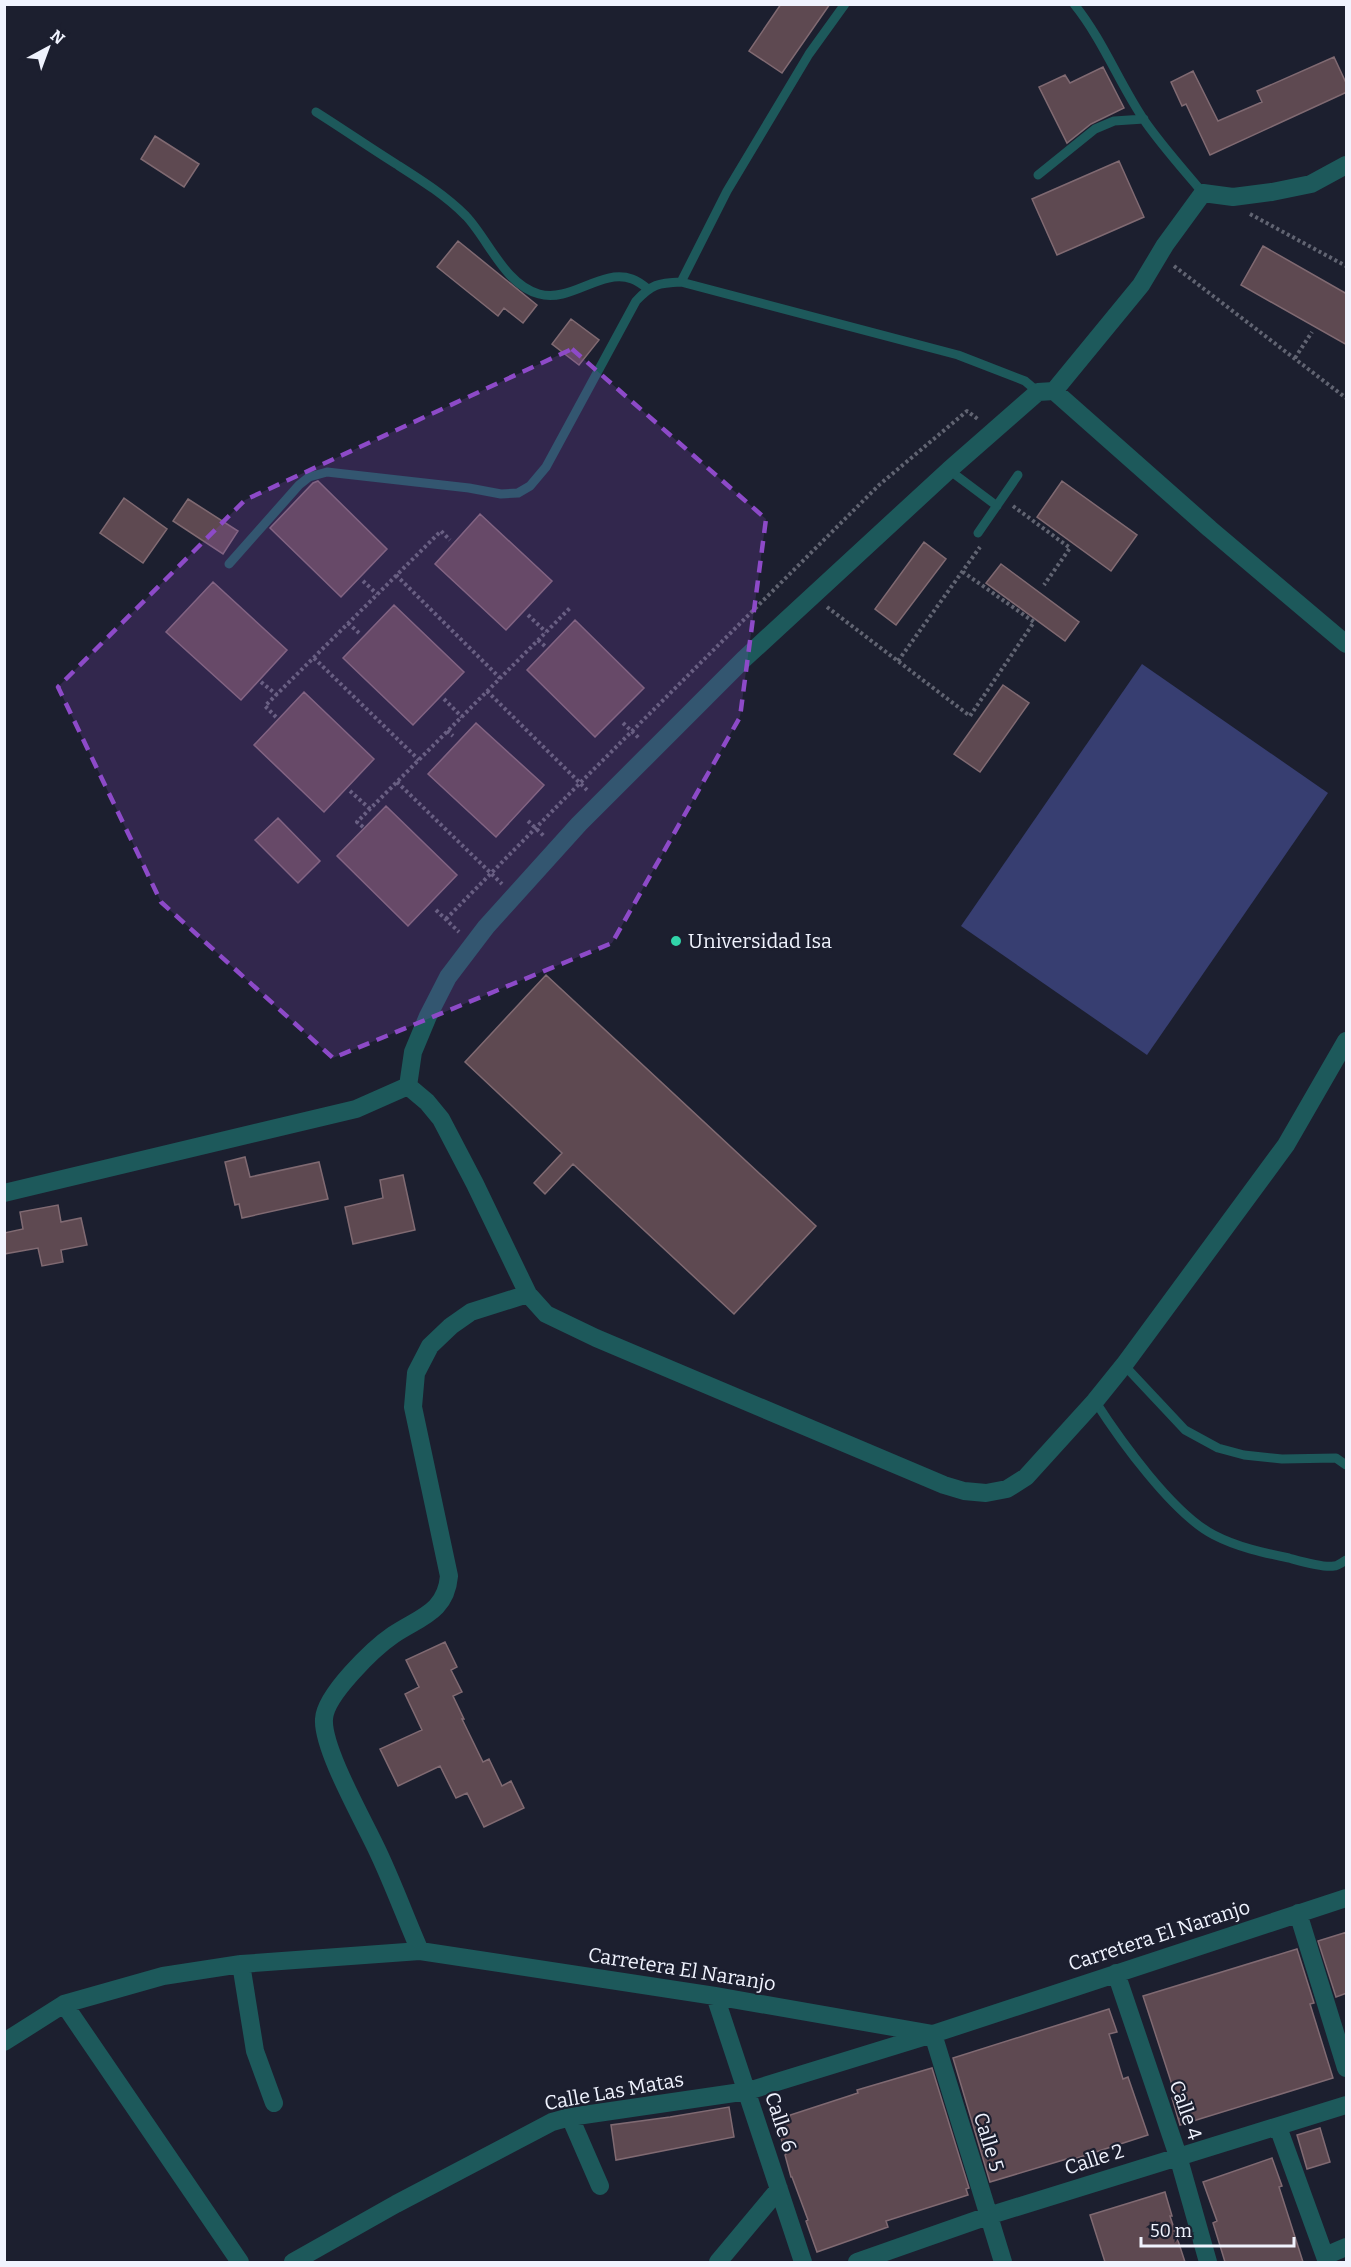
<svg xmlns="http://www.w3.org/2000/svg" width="1351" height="2267" font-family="Bitter,serif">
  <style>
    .green { fill: #373e71 }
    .building { fill: #5e4951; stroke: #806a72; stroke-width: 1.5 }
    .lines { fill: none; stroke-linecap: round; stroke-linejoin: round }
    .path { stroke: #616472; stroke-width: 4; stroke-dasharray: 3 3; stroke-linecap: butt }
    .lane { stroke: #1d595b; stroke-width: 9 }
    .street { stroke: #1d595b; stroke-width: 18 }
    .marked { fill: #8d4ac8; fill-opacity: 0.2; stroke: #8d4ac8; stroke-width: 4.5; stroke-dasharray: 12 8; stroke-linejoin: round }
    .poi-dot { fill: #31d4a9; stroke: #1c1f2f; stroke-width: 2 }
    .labels { text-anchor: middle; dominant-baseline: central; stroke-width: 4.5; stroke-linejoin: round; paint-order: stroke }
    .poi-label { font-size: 20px; fill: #f0f3fe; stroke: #1c1f2f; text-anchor: start }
    .street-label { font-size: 20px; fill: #f0f3fe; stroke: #1c1f2f }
  </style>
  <rect width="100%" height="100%" fill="#1c1f2f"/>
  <!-- green -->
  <path class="green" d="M1142,664L1328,793L1147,1055L961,926Z"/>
  <!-- building -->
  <path class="building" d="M781,4H830L782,73L749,51Z
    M1334,57L1347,85V92L1210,155L1186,104L1182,106L1171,82L1193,71L1218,121L1262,102L1257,91Z
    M1103,67L1124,108L1091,124L1067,143L1039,87L1065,75L1070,83Z
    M155,136L199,164L184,187L141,159Z
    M1119,161L1144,217L1057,255L1032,199Z
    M458,241L537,305L523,323L504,308L498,316L437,267Z
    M1263,246L1347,294V345L1241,285Z
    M571,319L599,340L579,365L552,344Z
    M318,481L387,549L341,597L270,528L313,483Z
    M1062,481L1137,535L1111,571L1037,517Z
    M124,498L167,529L143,563L100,533Z
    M188,499L238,531L223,554L173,521Z
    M480,514L552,581L506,630L435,564Z
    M924,542L946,559L896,625L875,609Z
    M1001,564L1079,622L1065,641L986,583Z
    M213,582L287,650L241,700L166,632Z
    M394,605L464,672L413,725L343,658Z
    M575,620L644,688L595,737L527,670Z
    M1003,685L1029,703L980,772L954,754Z
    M304,692L374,759L324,812L254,745Z
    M476,723L544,785L496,837L428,774Z
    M386,806L457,875L408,926L337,856Z
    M278,818L320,861L298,883L255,840Z
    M546,975L816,1226L734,1314L573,1164L545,1194L534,1183L562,1153L465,1062Z
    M245,1157L250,1177L319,1162L328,1199L242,1218L239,1204L235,1205L225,1162Z
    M403,1175L415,1230L353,1244L345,1207L383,1198L380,1180Z
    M58,1205L61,1222L81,1218L87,1245L61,1250L63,1262L42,1266L38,1248L4,1254V1233L23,1229L20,1212Z
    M445,1642L457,1667L451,1670L462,1692L453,1696L464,1719H462L483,1762L489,1759L502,1786L511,1781L524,1808L484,1827L467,1793L456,1798L440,1766L398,1786L380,1749L422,1730L405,1694L419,1687L406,1660Z
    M1347,1932V1993L1336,1997L1318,1941Z
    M1297,1949L1314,2003L1310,2004L1333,2078L1180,2125L1172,2098L1176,2097L1143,1996Z
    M1109,2009L1117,2032L1109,2034L1123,2079L1128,2077L1148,2135L1071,2160L1070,2158L990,2182L953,2058Z
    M932,2068L969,2188L966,2189L968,2195L886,2221L888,2227L817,2252L806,2221L808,2220L792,2177H791L785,2155L786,2154L775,2120L858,2093L857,2090Z
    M729,2107L734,2137L616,2160L611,2125L670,2117Z
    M1320,2128L1330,2162L1307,2169L1297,2135Z
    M1272,2158L1282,2186L1279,2187L1303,2262H1225L1213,2223L1217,2221L1203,2182Z
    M1165,2192L1172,2216H1170L1185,2262H1105L1090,2215Z"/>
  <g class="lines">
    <!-- path -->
    <path class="path" d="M1250,214L1346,266
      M1174,266L1346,398
      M1295,358L1312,332
      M1013,506L1070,548L1044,585
      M396,575L500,678
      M363,581L377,594
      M827,607L970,716L1034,622L963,572
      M528,615L546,632
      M348,623L359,633
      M538,640L546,647
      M314,658L419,760
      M898,661L980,547
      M261,682L277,695
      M487,691L587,790
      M444,699L462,717
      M276,717L265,706L441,531L450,540
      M623,723L640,739
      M447,731L453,736
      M397,782L502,884
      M350,791L370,809
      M528,821L545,837
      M363,827L357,822L571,607
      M436,910L459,932
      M446,919L580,783L879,485L967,411L979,420"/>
    <!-- lane -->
    <path class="lane" d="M1074,4C1103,40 1119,83 1144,120C1162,146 1183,169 1203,193
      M316,112C343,129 369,147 396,164C421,180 445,195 466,216C488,239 505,285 539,294C571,303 601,268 632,279C638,281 643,285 648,289
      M1038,175L1095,129L1114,121L1144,119
      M681,282L727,191L809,54L845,4
      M949,470L997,506
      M978,533L1018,475
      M229,564L299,485L309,477L327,472L469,488L501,494L518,493L530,486L546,467L636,301C652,284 658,283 681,282L958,355L1025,381L1038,392
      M1124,1365L1185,1430L1218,1448L1244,1455L1282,1459L1336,1458L1346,1465
      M1095,1401C1120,1440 1173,1514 1214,1535C1237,1547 1264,1553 1289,1558C1300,1561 1323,1568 1334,1566C1338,1566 1343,1562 1346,1560"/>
    <!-- street -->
    <path class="street" d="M1054,391L1210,529L1346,644
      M408,1086L413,1052L428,1016L448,977L486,927L579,824L744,659L949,470L1038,392L1054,391L1141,285L1165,245L1203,193L1233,197L1272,192L1311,184L1346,165
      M408,1086L427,1102L441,1119L475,1184L528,1294L471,1312L451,1326L430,1346L416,1373L413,1407L449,1576C446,1612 420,1617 393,1635C374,1648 325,1695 324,1719C322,1749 365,1823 379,1854C394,1886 406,1919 420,1951
      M4,1193L356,1109L408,1086
      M528,1294L546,1314L596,1338L944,1485L964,1491L986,1493L1007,1489L1026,1477L1095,1401L1124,1365L1286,1145L1346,1041
      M1298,1913L1346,2068
      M241,1964L255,2051L274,2103
      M1116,1973L1178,2156L1208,2262
      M715,1996L803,2262
      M64,2004L240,2262
      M4,2042L64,2004L163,1976L241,1964L420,1951L715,1996L933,2034L1346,1898
      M570,2117L600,2186
      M1278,2127L1327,2262
      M1325,2256L1346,2247
      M293,2262L396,2204L552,2122L570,2117L748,2091L933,2034L1003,2262
      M718,2262L779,2189
      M857,2262L988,2216L1346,2105"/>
  </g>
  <!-- marked area -->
  <path class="marked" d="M572,349L766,519L740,717L612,943L333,1058L161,902L58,687L245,500Z"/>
  <!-- markers -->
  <circle class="poi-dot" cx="676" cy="941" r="6"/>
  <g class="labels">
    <!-- poi labels -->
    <g class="poi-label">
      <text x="688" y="941">Universidad Isa</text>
    </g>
    <!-- street labels -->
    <g class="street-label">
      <text transform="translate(1159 1935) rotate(-18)">Carretera El Naranjo</text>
      <text transform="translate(682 1969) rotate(9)">Carretera El Naranjo</text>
      <text transform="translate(614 2091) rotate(-10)">Calle Las Matas</text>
      <text transform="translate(1186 2110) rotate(71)">Calle 4</text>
      <text transform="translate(781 2122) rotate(72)">Calle 6</text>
      <text transform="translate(989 2142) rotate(73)">Calle 5</text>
      <text transform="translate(1094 2159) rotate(-18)">Calle 2</text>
    </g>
  </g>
  <!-- border -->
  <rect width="1351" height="2267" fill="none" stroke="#f0f3fe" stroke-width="12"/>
  <!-- north arrow -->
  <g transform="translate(48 48) rotate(41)" stroke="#1c1f2f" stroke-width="4.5" paint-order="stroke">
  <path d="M0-4.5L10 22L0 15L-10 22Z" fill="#f0f3fe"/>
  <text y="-9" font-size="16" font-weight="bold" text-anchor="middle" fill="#f0f3fe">N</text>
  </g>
  <!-- scale -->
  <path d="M1141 2237v9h153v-9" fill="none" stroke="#f0f3fe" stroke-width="3"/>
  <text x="1150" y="2237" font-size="18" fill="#f0f3fe" stroke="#1c1f2f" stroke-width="4.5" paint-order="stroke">50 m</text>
</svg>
